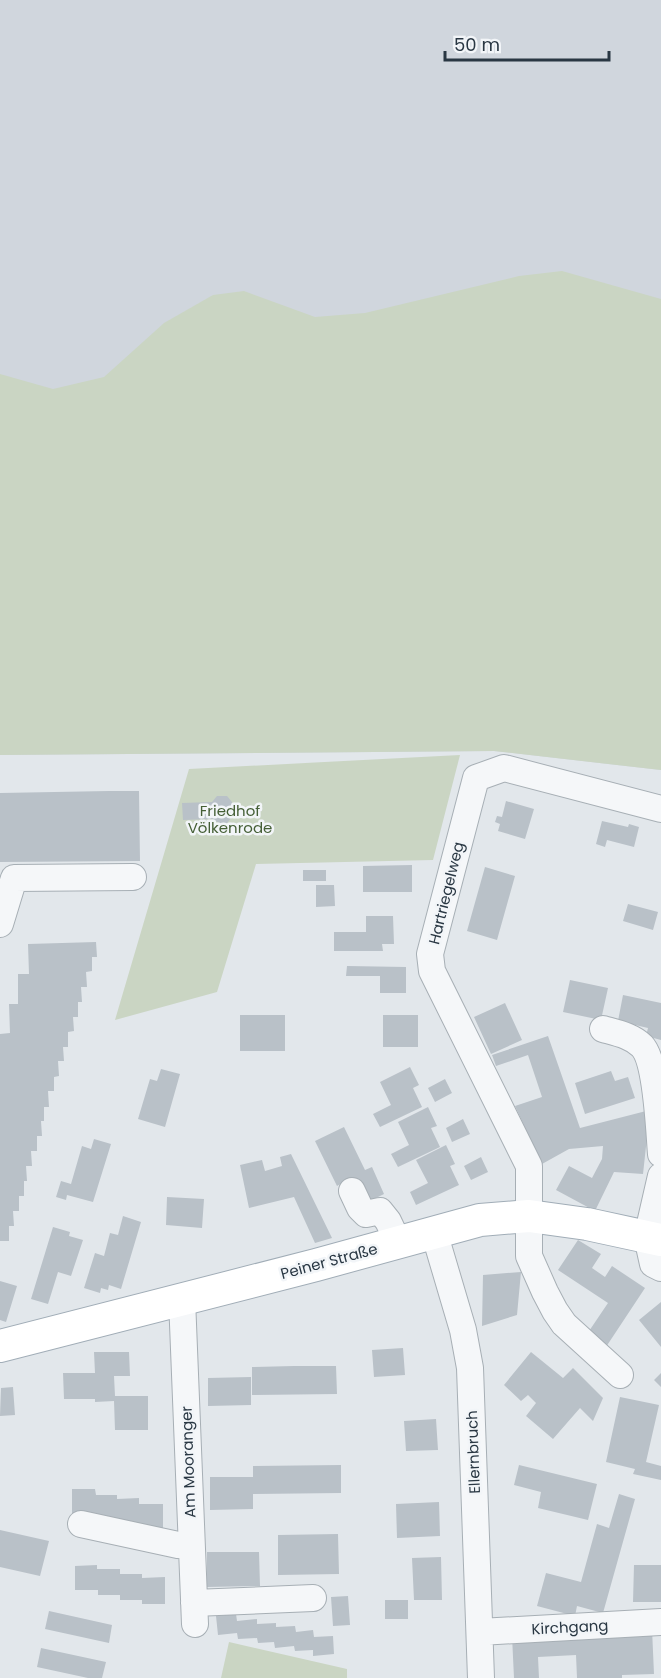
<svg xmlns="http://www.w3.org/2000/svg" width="661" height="1678" font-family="Poppins,sans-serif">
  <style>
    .built { fill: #d0d6dd }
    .green { fill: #cad5c3 }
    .building { fill: #b9c1c8 }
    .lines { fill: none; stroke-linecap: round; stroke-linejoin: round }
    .minor-casing { stroke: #a7afb5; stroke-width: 28 }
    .major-casing { stroke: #a1adb7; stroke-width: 34 }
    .minor { stroke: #f5f7f9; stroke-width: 26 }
    .major { stroke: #fff; stroke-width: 32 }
    .labels { text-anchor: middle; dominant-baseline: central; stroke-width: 5; stroke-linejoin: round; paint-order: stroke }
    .park-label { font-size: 15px; fill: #455f36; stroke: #f2f5f8 }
    .street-label { font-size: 15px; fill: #293743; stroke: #f2f5f8 }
  </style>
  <rect width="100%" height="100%" fill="#e2e7eb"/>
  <!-- built -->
  <path class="built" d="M0,0H661V770L494,751L0,755Z"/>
  <!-- green -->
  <path class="green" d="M562,271L661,299V770L494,751L0,755V374L53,389L104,377L164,323L213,295L244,291L315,317L365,313L519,276Z
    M460,755L433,860L256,864L217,992L115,1020L189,769Z
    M229,1642L347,1669V1678H221Z"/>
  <!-- building -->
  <path class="building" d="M109,791H139L140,861L0,862V793Z
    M217,796H227L232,802V817L227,823H219L212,819L183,820L182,803L212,802Z
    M506,801L534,809L525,839L498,831L500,824L495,822L497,816L502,817Z
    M602,821L628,827L629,824L639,827L634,847L607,840L605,847L596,844Z
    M412,865V892H363V866Z
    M485,867L515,876L497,940L467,931Z
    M303,870H326V881H303Z
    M316,885H334L335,906L316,907Z
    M628,904L658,912L653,930L623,921Z
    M366,916H393L394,944H382L383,951H334V932H366Z
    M96,942L97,957H92V971L86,972L87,987H81L82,1002H78V1017H73L74,1031L68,1032V1047H63L64,1061H58L59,1076L54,1077V1091H48L49,1107H44V1121H41L42,1136H37V1151H31L32,1166H26L27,1181H24V1196H19V1211H13L14,1226H9V1241H0V1034L10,1033L9,1004H18V974H29L28,944Z
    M347,966L406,967V993H380V976H346Z
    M570,980L608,988L601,1020L563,1012Z
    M623,995L661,1003V1040L646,1036L648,1028L618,1021Z
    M505,1003L522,1040L491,1054L474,1017Z
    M240,1015H285V1051H240Z
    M383,1015H418V1047H383Z
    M548,1036L580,1128L650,1110L643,1174L614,1172L595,1211L556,1190L569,1166L592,1178L602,1159L603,1146L569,1149L542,1164L515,1106L542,1097L528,1055L496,1066L492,1055Z
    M410,1067L419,1085L413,1088L422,1107L380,1127L373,1114L391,1105L380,1082Z
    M161,1069L180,1074L165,1127L138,1119L150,1079L157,1081Z
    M611,1071L615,1081L628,1077L635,1098L585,1114L575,1083Z
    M445,1079L452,1093L435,1102L428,1088Z
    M428,1107L437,1126L431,1128L440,1147L398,1167L391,1154L409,1145L398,1122Z
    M463,1119L470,1134L452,1142L446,1128Z
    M344,1127L365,1170L372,1167L384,1194L366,1203L345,1181L337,1186L315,1141Z
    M94,1139L111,1144L93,1202L67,1195L66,1200L56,1197L61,1181L71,1184L82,1146L91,1149Z
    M446,1145L455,1164L450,1166L459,1185L416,1205L410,1192L428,1183L416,1160Z
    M291,1154L332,1238L315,1243L294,1197L249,1208L240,1165L262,1160L265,1171L282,1166L280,1157Z
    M481,1157L488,1172L471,1180L464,1166Z
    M167,1197L204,1199L202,1228L166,1225Z
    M123,1216L141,1222L121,1289L109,1285L108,1290L101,1288L100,1293L84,1288L95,1253L104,1256L110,1233L118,1235Z
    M53,1227L70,1232L69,1236L83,1240L71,1276L58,1272L48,1304L31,1299Z
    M578,1240L601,1254L592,1268L605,1277L612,1266L645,1288L604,1350L585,1337L608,1303L558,1270Z
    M521,1272L517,1315L482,1326L483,1275Z
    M0,1281L17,1286L6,1322L0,1320Z
    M661,1302V1347L639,1320Z
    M403,1348L405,1375L374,1377L372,1350Z
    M94,1352H129L130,1376H114L115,1396H148V1430H115L114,1401L95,1402V1399H64L63,1373H95Z
    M531,1352L563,1378L573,1368L603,1398L593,1421L580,1408L553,1439L526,1416L536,1403L528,1395L521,1401L504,1385Z
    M294,1366H336L337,1394L252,1395V1367Z
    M661,1373V1387L654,1380Z
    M251,1377V1405L208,1406V1378Z
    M13,1387L15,1415L0,1416L1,1388Z
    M620,1397L659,1405L646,1462L661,1466V1480L633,1474L635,1469L606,1462Z
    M436,1419L438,1450L406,1451L404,1421Z
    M341,1465V1493L253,1494V1509L210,1510V1477H253V1466Z
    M519,1465L597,1484L588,1520L538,1508L541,1492L514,1485Z
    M72,1489H95L96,1495H117V1499L139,1498V1504H163V1529H140L72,1516Z
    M619,1494L635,1499L603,1613L577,1606L575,1616L537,1606L546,1573L581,1582L597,1524L609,1528Z
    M439,1502L440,1536L397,1538L396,1504Z
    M0,1530L49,1541L40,1576L0,1567Z
    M338,1534L339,1574L278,1575V1535Z
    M207,1552H259L260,1586L207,1587Z
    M441,1557L442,1600H414L412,1558Z
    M97,1565V1569H120V1574H142V1578L165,1577V1604H142V1600H120V1595H98V1590H75V1566Z
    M634,1565H661V1602H633Z
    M348,1596L350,1625L333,1626L331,1597Z
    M385,1600H408V1619H385Z
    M49,1611L112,1625L109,1643L45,1629Z
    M236,1614L237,1621L257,1619V1624L276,1623V1627L295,1626L296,1632L313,1630L314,1637L333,1636L334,1654L313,1656V1650L295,1651L294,1646L275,1648L274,1642L258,1643L257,1638L238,1639L237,1633L218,1635L216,1616Z
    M652,1629L654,1674L622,1675V1678H577L576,1655L538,1657L539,1678H514L512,1636Z
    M41,1648L106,1662L102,1678H88L37,1667Z"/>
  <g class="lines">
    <defs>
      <path id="minor" d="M0,924L14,878L133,877
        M603,1029C617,1033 632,1036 642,1046C657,1062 659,1131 661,1154
        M661,1176L647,1237L653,1264L661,1268
        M352,1191L360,1208L366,1214L380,1211L388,1221L398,1242
        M434,1232L463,1330L470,1368L481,1678
        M182,1299L195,1624
        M620,1375L564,1324L555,1311L545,1292L529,1256V1166L432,971L430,954L476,778L504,768L661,809
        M81,1524L178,1545L191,1546
        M194,1603L313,1598
        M480,1632L661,1622"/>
      <path id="major" d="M0,1346L316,1265L480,1220L529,1216L587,1224L661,1240"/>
    </defs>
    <!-- minor casing -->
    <use href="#minor" class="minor-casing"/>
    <!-- major casing -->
    <use href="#major" class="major-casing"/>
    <!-- minor -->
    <use href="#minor" class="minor"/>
    <!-- major -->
    <use href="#major" class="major"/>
  </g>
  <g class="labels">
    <!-- park labels -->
    <g class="park-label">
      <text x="230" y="810">Friedhof<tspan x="230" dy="17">Völkenrode</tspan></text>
    </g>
    <!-- street labels -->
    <g class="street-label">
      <text transform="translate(446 893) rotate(-76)">Hartriegelweg</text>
      <text transform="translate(329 1261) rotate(-15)">Peiner Straße</text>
      <text transform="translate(473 1452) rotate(-92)">Ellernbruch</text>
      <text transform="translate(188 1462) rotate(-92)">Am Mooranger</text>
      <text transform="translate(570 1627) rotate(-3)">Kirchgang</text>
    </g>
  </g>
  <!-- scale -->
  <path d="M445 51v9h164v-9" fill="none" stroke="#293743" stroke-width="3"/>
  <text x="454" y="51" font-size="18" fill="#293743" stroke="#f2f5f8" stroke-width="4.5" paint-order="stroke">50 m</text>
</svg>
